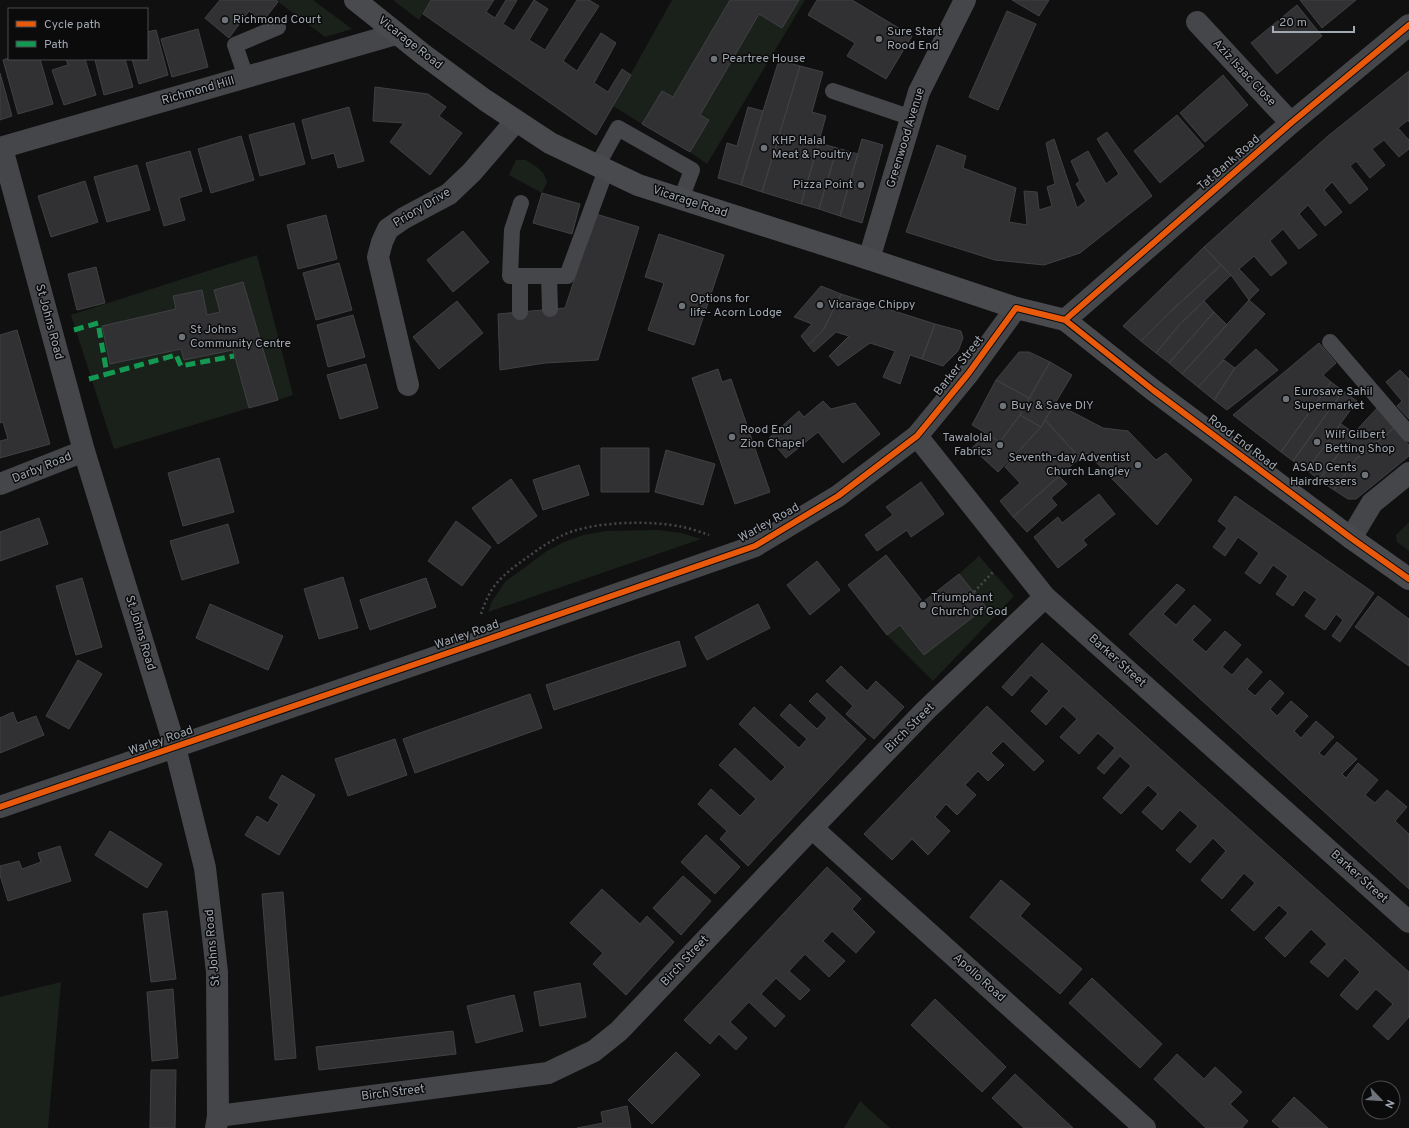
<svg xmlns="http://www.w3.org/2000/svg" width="1409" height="1128" font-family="Overpass,sans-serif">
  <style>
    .green { fill: #1a211b }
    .building { fill: #313133; stroke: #404144 }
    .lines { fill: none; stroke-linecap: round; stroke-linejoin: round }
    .path { stroke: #46484b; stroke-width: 2.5; stroke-dasharray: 2 3; stroke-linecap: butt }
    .service { stroke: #454649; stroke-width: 16 }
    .minor { stroke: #454649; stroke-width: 22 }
    .tertiary { stroke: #454649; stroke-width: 22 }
    .secondary { stroke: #494a4d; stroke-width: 22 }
    .quiet { stroke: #139951; stroke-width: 5; stroke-dasharray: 10 5; stroke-linecap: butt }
    .cycleway-casing { stroke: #0b0b0c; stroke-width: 8 }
    .cycleway { stroke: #e8590c; stroke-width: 6 }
    .poi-dot { fill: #6e737a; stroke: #0b0b0c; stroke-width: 1.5 }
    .labels { text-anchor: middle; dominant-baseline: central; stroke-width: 3; stroke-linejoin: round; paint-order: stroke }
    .poi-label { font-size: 12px; fill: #a1a8b2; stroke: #0b0b0c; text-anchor: start }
    .street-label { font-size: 12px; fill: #a1a8b2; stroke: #0b0b0c }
  </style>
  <rect width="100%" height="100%" fill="#101011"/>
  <!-- green -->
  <path class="green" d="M276,0H313L352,29L325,37Z
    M393,0H431L419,20Z
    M672,0H730L673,97L662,91L642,124L613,106Z
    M799,0H805L707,164L690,152L709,120L700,115L759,14L782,28Z
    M516,160H526L538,168L544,174L547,182L542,193L509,175Z
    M257,255L293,395L278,400L243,282L214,290L220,312L207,315L201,290L173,296L176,309L102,326L110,364L181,349L184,360L233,350L249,408L114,449L71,315Z
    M1409,522V551L1397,542L1396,535Z
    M659,530L681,533L701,539L488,612L492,601L505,582L547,551L564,542L583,535L606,531Z
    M979,556L1014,596L933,681L887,635L900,625L924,655L985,607L959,574Z
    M61,982L48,1128H0V997Z
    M860,1101L890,1128H844Z"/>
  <!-- building -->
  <path class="building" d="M220,0H276L278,2L262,22L249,11L229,38L205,18Z
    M431,0H494L486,12L495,18L506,0H517L503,24L514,31L534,0L548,9L529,40L545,50L577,0H589L599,6L563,61L577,71L601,33L616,43L594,83L608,92L622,69L631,75L596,135L423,14Z
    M730,0H799L782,28L759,14L700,115L709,120L690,152L642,124L662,91L673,97Z
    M817,0H852L912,36L886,79L847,56L855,43L808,15Z
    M1012,0H1049L1039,16Z
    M1300,0H1356L1322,28Z
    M1297,5L1322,36L1277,74L1251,43Z
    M1007,11L1036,24L998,110L969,97Z
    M198,29L208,67L172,77L161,39Z
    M156,30L168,75L139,84L132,59H147V48L149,47L147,39V32Z
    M9,58V59H40L53,104L18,114L3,60Z
    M66,59H85L96,95L64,105L52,70L68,65Z
    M99,59H125L133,87L104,95L95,60Z
    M779,60L800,66L762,192L741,185L763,111Z
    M800,66L823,72L812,112L826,116L801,204L762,192Z
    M1409,71V122L1408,120L1398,128L1409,140V149L1399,157L1384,140L1372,149L1385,165L1370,178L1356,161L1350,166L1368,189L1350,204L1332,182L1324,190L1342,212L1325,226L1308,205L1299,214L1317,235L1299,249L1283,229L1270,241L1287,263L1271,276L1254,256L1239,269L1259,290L1249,300L1231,275L1204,247L1328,136Z
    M0,73L12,116L0,120Z
    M1223,75L1248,105L1205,142L1180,113Z
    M375,87L428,94L446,107L439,116L462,133L430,175L390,142L404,123L373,121Z
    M349,107L364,161L338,168L334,153L312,159L302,120Z
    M748,107L763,111L741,185L718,178L727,143L737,146Z
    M1177,115L1204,146L1160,183L1134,151Z
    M294,123L305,164L260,176L249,135Z
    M1107,132L1152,196L1080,253L1044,265L995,260L906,232L937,145L966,156L963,168L1016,188L1009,222L1027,225L1024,191L1037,192L1039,210L1052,206L1047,187L1055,184L1046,143L1054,139L1077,208L1086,201L1076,184L1080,181L1071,161L1088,151L1106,184L1119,174L1097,139Z
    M241,136L254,180L211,193L198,149Z
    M862,139L883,145L862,223L840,216Z
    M819,143L837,148L819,209L801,204Z
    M837,148L858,154L840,216L819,209Z
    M190,151L202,191L179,198L185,220L164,226L146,163Z
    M137,165L150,210L107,222L94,177Z
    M85,181L98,222L51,237L38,196Z
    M542,193L580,204L572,234L533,223Z
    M596,214L639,227L598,360L545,363L500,370L498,314L565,308Z
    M326,215L337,259L298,269L287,225Z
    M463,231L489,262L453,292L427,260Z
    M659,234L724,255L694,345L648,330L664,283L645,277Z
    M1204,247L1221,265L1168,314L1141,341L1123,326Z
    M339,263L352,310L316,320L303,273Z
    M1221,265L1231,275L1180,324L1156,353L1141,341L1168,314Z
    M96,267L105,303L77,310L68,274Z
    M243,282L278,400L249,408L233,350L184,360L181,349L110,364L102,326L176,309L173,296L202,290L207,315L220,312L214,290Z
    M821,286L841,294L824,329L808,345L801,336L812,324L794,317Z
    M841,294L935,324L922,359L910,355L900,384L883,377L895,351L870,343L838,366L829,356L849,336L836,332L814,352L808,345L824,329Z
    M1249,300L1265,314L1198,387L1182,374Z
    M457,301L483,333L439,369L413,337Z
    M1204,301L1214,312L1169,363L1156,353L1180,324Z
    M1214,312L1227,325L1182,374L1169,363Z
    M353,315L365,357L328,367L317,325Z
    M935,324L961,331L963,338L958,351L943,366L922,359Z
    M17,330L50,444L0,458V441L8,439L3,422L0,423V335Z
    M1319,343L1336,363L1323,375L1331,382L1281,452L1233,415Z
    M1256,349L1278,370L1227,410L1214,400L1235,368Z
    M1019,352H1029L1050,362L1029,398L996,380Z
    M1224,360L1235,368L1214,400L1198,387Z
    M1050,362L1072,375L1041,427L1020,415Z
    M366,364L378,408L340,419L327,375Z
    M718,369L722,382L731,379L770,492L735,504L692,378Z
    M1400,370L1409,379V419L1397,406L1402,401L1386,382Z
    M996,380L1029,398L1020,415L1000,442L972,425Z
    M1331,382L1343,391L1293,461L1281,452Z
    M1343,391L1357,401L1307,470L1293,461Z
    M823,401L831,409L855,403L880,434L843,463L818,432L786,458L769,438L799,411L804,417Z
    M1055,403L1103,428L1128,431L1156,460L1166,453L1192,480L1157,525L1087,453L1080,458L1045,420Z
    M1379,406L1394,428L1356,459L1334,490L1319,480L1354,433Z
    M1020,415L1041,427L998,472L972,448L986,434L1000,442Z
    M1045,420L1080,458L1013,517L1000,501L1020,483L1005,467L1041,427Z
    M1341,424L1354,433L1319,480L1307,470Z
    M1394,428L1409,445V456L1356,499H1348L1334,490L1356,459Z
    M601,448H649V492H601Z
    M666,450L715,464L703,505L655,492Z
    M219,458L234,512L183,526L168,473Z
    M579,465L589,495L543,510L533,480Z
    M1059,476L1067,484L1051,498L1057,505L1027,532L1013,517Z
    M511,479L537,516L498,544L472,508Z
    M921,482L944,514L911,537L907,530L877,551L865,535L893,515L886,507Z
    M1099,494L1115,514L1083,540L1087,545L1058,568L1034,537L1058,517L1062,523Z
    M1235,496L1374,593L1340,642L1332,636L1343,620L1336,614L1325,630L1305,616L1317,599L1304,590L1293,606L1276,594L1288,576L1273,565L1260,584L1245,573L1259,553L1238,537L1225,556L1213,547L1227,528L1218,521Z
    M39,518L48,544L0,561V532Z
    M456,521L491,547L462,586L428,561Z
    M228,524L239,563L182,580L170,541Z
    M886,555L923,602L959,574L986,607L924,655L900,625L887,635L848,585Z
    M817,561L840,590L810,615L787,585Z
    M343,577L358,628L319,639L304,589Z
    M82,578L102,647L76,655L56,586Z
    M426,578L436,607L370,630L360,600Z
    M1177,584L1185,590L1163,614L1176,625L1194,605L1211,620L1192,640L1206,652L1225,631L1241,645L1222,667L1232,675L1247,658L1262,672L1247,689L1255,696L1270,680L1284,693L1270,709L1277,716L1291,701L1308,716L1294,731L1301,738L1316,721L1334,737L1319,753L1324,757L1337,742L1357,759L1342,774L1346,778L1358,763L1378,780L1365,795L1375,803L1387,790L1407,807L1395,821L1409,834V889L1129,634Z
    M1378,596L1409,619V666L1355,627Z
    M210,604L283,636L268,670L196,638Z
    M758,604L770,628L707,660L695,637Z
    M679,641L686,666L554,710L546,685Z
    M1042,643L1409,972V1017L1388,1040L1373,1026L1393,1004L1376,989L1357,1010L1340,995L1360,972L1345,958L1328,977L1310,962L1327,944L1311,929L1285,957L1265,938L1288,913L1279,905L1254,931L1231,910L1255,883L1244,873L1222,899L1201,880L1226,851L1213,838L1190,863L1176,850L1198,826L1180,810L1162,830L1142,812L1158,794L1148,785L1121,814L1103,798L1131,766L1120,756L1104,774L1097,768L1115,748L1098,733L1079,754L1060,737L1077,719L1063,706L1046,725L1031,711L1049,691L1031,675L1012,696L1002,687Z
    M78,660L102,674L69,729L46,716Z
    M841,666L867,691L876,681L904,707L874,739L846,714L853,706L826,681Z
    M817,693L866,739L748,866L720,839L727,831L698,804L711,789L740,816L756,799L719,765L735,748L771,782L785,767L739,724L754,707L799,748L807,739L780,715L790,704L817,729L827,718L809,701Z
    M530,694L542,728L415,773L403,739Z
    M987,706L1044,761L1034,771L1003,741L991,753L1004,765L988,781L978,771L965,785L976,795L957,815L946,804L935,817L950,831L928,855L912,839L892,860L864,834Z
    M13,712L17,723L36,716L44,735L0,753V718Z
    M395,739L407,775L348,796L335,759Z
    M282,775L315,795L279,855L245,835L257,816L268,823L279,804L269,798Z
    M110,831L162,864L147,888L95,855Z
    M706,835L740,867L715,894L681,862Z
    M60,846L71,881L8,901L0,875V866L19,861L22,869L41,862L38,853Z
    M827,867L861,899L852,909L875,932L856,953L832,931L823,941L845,961L829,977L805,954L789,971L810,990L800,1000L776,978L761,994L785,1016L775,1027L749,1002L730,1022L747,1038L736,1050L719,1034L710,1044L684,1020Z
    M683,876L711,901L681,935L653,908Z
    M1001,880L1030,904L1020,916L1082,969L1060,994L970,917Z
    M602,889L640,924L647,916L674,942L626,995L593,964L603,953L570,923Z
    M283,892L296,1058L275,1060L262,894Z
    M167,911L176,979L151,982L143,914Z
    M1092,978L1162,1044L1140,1068L1069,1003Z
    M580,983L586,1017L540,1026L534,992Z
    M173,989L178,1058L152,1061L147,992Z
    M514,995L523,1031L476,1043L467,1006Z
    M935,999L1006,1067L982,1092L911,1025Z
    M453,1031L456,1054L319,1070L316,1047Z
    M676,1052L700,1075L652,1124L628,1100Z
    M1177,1054L1204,1079L1215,1067L1242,1092L1230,1104L1248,1121L1242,1128H1206L1154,1079Z
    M151,1070H176L175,1128H150Z
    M1015,1074L1073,1128H1024L992,1098Z
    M1294,1097L1328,1128H1280L1272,1121Z
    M627,1106L631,1128H577L603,1123L601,1112Z"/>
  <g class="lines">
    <!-- path -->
    <path class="path" d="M974,592L993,572
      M481,614C490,586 501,576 525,559C536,551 548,542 561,536C591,521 651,520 683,527C692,529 701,532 709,535"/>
    <!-- service -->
    <path class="service" d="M246,77L235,45L278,27
      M833,91L912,118
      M597,166L618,128L692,170L681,199
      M520,276H549L550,309
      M549,276H567L606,170
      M520,312V276H510L512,230L521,203
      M1330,342L1409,434"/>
    <!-- minor -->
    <path class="minor" d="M1197,22L1291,123
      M0,148L396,34
      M2,148L84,451L175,747L205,868L217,972L218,1116L216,1128
      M869,259L919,92L965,0
      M408,385L378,257L382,242L388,229L404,218L449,194L472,172L516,121
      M917,436L1045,597L1409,922
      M0,484L84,451
      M1351,538L1372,503L1409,473
      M812,828L1145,1128
      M218,1116L548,1073L594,1051L619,1031L812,828L925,711L1045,597"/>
    <!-- tertiary -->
    <path class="tertiary" d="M1065,320L1291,123L1409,25
      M0,807L477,643L755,546L838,496L917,436L968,374L1016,308"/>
    <!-- secondary -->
    <path class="secondary" d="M355,0L424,55L485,100L550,143L638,185L869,259L1016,308L1065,320L1153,390L1351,538L1409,579"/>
    <!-- quiet -->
    <path class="quiet" d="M74,330L98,323L107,374L176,355L181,366L234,356
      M89,379L107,374"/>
    <defs>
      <path id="cycleway" d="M1065,320L1291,123L1409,25
        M0,807L477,643L755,546L838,496L917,436L968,374L1016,308L1065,320L1153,390L1351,538L1409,579"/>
    </defs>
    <!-- cycleway casing -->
    <use href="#cycleway" class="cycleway-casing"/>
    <!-- cycleway -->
    <use href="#cycleway" class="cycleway"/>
  </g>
  <!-- markers -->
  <g class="poi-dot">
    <circle cx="225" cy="20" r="4"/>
    <circle cx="879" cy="39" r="4"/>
    <circle cx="714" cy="59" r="4"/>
    <circle cx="764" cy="148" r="4"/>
    <circle cx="861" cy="185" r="4"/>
    <circle cx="820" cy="305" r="4"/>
    <circle cx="682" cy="306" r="4"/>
    <circle cx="182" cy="337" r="4"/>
    <circle cx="1286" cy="399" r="4"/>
    <circle cx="1003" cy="406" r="4"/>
    <circle cx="732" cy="437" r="4"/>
    <circle cx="1317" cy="442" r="4"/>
    <circle cx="1000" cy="445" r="4"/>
    <circle cx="1138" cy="465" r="4"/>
    <circle cx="1365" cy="475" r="4"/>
    <circle cx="923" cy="605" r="4"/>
  </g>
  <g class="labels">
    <!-- poi labels -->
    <g class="poi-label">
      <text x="233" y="20">Richmond Court</text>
      <text x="887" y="32">Sure Start<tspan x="887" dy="14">Rood End</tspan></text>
      <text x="722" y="59">Peartree House</text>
      <text x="772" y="141">KHP Halal<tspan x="772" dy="14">Meat &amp; Poultry</tspan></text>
      <text x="853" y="185" text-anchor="end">Pizza Point</text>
      <text x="690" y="299">Options for<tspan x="690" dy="14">life- Acorn Lodge</tspan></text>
      <text x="828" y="305">Vicarage Chippy</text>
      <text x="190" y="330">St Johns<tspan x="190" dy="14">Community Centre</tspan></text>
      <text x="1294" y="392">Eurosave Sahil<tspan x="1294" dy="14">Supermarket</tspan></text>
      <text x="1011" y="406">Buy &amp; Save DIY</text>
      <text x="740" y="430">Rood End<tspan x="740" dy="14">Zion Chapel</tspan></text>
      <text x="1325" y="435">Wilf Gilbert<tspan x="1325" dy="14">Betting Shop</tspan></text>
      <text x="992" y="438" text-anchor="end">Tawalolal<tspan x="992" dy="14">Fabrics</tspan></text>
      <text x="1130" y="458" text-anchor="end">Seventh-day Adventist<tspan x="1130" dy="14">Church Langley</tspan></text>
      <text x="1357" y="468" text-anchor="end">ASAD Gents<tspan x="1357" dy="14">Hairdressers</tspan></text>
      <text x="931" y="598">Triumphant<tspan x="931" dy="14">Church of God</tspan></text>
    </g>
    <!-- street labels -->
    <g class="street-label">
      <text transform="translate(410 43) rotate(38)">Vicarage Road</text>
      <text transform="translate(1244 73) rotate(47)">Aziz Isaac Close</text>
      <text transform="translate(198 91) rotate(-16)">Richmond Hill</text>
      <text transform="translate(906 138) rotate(-73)">Greenwood Avenue</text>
      <text transform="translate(1229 163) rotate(-41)">Tat Bank Road</text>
      <text transform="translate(690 202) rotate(18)">Vicarage Road</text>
      <text transform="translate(422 208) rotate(-31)">Priory Drive</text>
      <text transform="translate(49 322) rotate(75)">St Johns Road</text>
      <text transform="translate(959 366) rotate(-52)">Barker Street</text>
      <text transform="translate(1242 443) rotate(37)">Rood End Road</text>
      <text transform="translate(42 468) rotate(-22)">Darby Road</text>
      <text transform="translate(769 523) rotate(-29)">Warley Road</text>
      <text transform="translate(140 633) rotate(73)">St Johns Road</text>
      <text transform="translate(467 635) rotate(-19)">Warley Road</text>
      <text transform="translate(1117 661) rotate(42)">Barker Street</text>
      <text transform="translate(910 728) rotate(-45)">Birch Street</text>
      <text transform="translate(161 741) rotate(-19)">Warley Road</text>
      <text transform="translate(1359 877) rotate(42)">Barker Street</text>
      <text transform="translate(213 948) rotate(-95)">St Johns Road</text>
      <text transform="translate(685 961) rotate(-47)">Birch Street</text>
      <text transform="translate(979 978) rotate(42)">Apollo Road</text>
      <text transform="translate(393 1093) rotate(-7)">Birch Street</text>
    </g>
  </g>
  <!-- legend -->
  <rect x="8" y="8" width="140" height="52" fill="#0b0b0c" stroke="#474a4e"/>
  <rect x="16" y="21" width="20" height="6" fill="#e8590c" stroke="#474a4e"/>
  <text x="44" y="28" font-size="12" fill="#a1a8b2">Cycle path</text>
  <rect x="16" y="41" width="20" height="6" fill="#139951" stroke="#474a4e"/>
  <text x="44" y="48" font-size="12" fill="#a1a8b2">Path</text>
  <!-- north arrow -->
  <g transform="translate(1381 1100) rotate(115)"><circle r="19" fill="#0b0b0c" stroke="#474a4e"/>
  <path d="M0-3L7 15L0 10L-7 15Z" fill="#6e737a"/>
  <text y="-6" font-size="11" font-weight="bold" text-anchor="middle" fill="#a1a8b2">N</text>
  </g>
  <!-- scale -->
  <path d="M1273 26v6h81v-6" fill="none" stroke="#a1a8b2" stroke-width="2"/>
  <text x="1279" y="26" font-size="12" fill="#a1a8b2" stroke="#0b0b0c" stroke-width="3" paint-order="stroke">20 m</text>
</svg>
